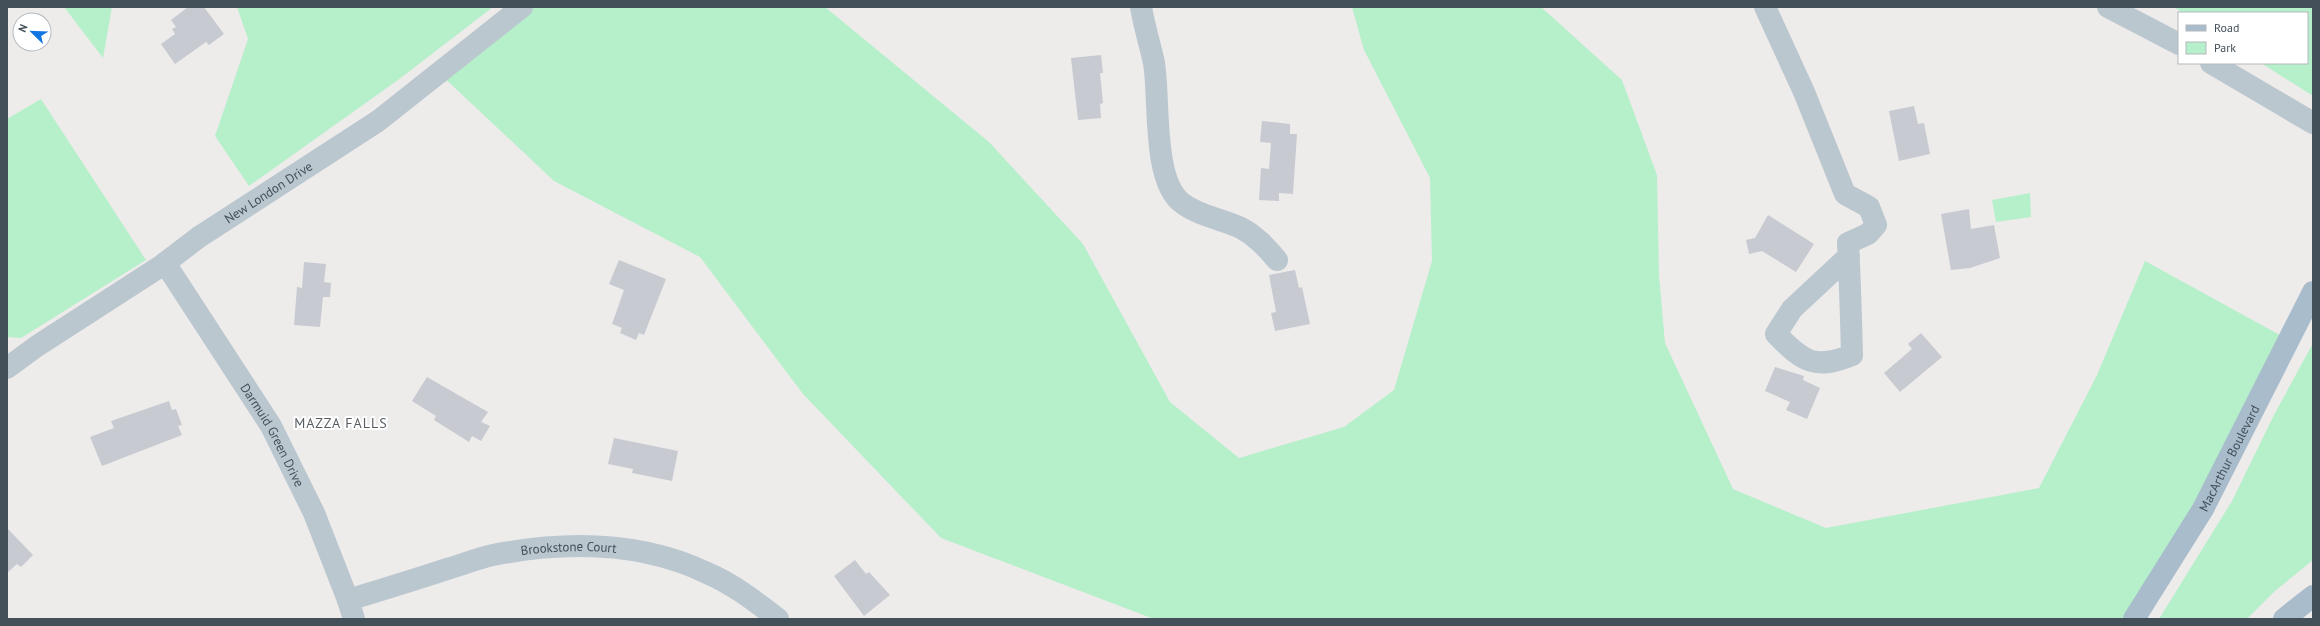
<svg xmlns="http://www.w3.org/2000/svg" width="2320" height="626" font-family="'PT Sans',sans-serif">
  <style>
    .green { fill: #b5f0ca }
    .building { fill: #c7cad1 }
    .lines { fill: none; stroke-linecap: round; stroke-linejoin: round }
    .minor { stroke: #bbc7cf; stroke-width: 22 }
    .major { stroke: #a9bccc; stroke-width: 22 }
    .labels { text-anchor: middle; dominant-baseline: central; stroke-width: 4; stroke-linejoin: round; paint-order: stroke }
    .street-label { font-size: 13px; fill: #434f59; stroke: #fff }
    .neighbourhood-label { font-size: 14px; letter-spacing: 1px; fill: #585c60; stroke: #fff }
  </style>
  <rect width="100%" height="100%" fill="#eeebeb"/>
  <!-- green -->
  <path class="green" d="M64,7H112L103,58Z
    M237,7H493L398,80L249,186L215,136L248,39Z
    M522,7H825L989,142L1083,244L1170,402L1239,458L1344,427L1394,390L1432,261L1430,178L1364,50L1352,7H1541L1622,80L1657,175L1659,275L1665,343L1733,489L1826,528L2039,488L2097,375L2145,261L2289,340L2134,619H1154L941,538L803,394L700,257L554,181L439,73Z
    M2174,7H2313V96L2261,63H2307V13H2183Z
    M41,99L146,260L21,338L7,337V119Z
    M2030,193L2031,217L1996,222L1992,200Z
    M2313,343V560L2275,591L2247,619H2159L2232,501L2274,415Z"/>
  <!-- building -->
  <path class="building" d="M188,7H204L224,34L209,45L206,42L175,64L161,44L175,34L172,29L176,27L171,20Z
    M1101,55L1103,73H1100L1103,103L1100,104L1101,118L1078,120L1071,58Z
    M1914,106L1918,124L1924,123L1930,154L1899,161L1889,111Z
    M1262,121L1290,124V134H1297L1293,194L1279,193V201L1259,200L1261,168L1269,169L1271,143L1260,142Z
    M1969,209L1971,229L1994,225L2000,258L1970,268L1951,270L1941,214Z
    M1768,215L1814,244L1796,272L1762,251L1749,254L1746,240L1755,238Z
    M619,260L666,279L644,335L639,333L636,340L620,333L622,328L612,324L624,290L609,284Z
    M304,262L326,264L324,282L331,283L330,297H323L320,327L294,325L297,287L302,288Z
    M1295,270L1299,288L1302,287L1310,324L1275,331L1271,313L1276,312L1269,275Z
    M1921,333L1942,357L1900,392L1884,373L1912,349L1908,344Z
    M1775,367L1804,376L1803,380L1820,388L1807,419L1786,410L1790,402L1765,391Z
    M427,377L488,412L481,422L490,426L481,441L472,436L469,442L434,420L436,416L412,401Z
    M169,401L172,410L176,409L182,425L178,426L182,435L102,466L90,437L114,428L111,421Z
    M614,438L678,451L672,481L632,473L633,469L608,464Z
    M7,528L33,555L21,567L17,564L7,573Z
    M855,560L866,574L869,572L890,595L864,616L834,576Z"/>
  <g class="lines">
    <!-- minor -->
    <g class="minor">
      <path d="M1141,7C1144,26 1150,44 1154,63C1160,99 1152,181 1182,203C1199,216 1222,219 1241,228C1256,236 1266,247 1277,260"/>
      <path d="M1765,7L1804,92L1845,194L1869,207L1876,225L1868,234L1848,243C1850,280 1851,317 1852,355C1815,370 1803,362 1776,334L1792,309L1849,256"/>
      <path d="M2108,7L2179,44"/>
      <path d="M2211,63L2313,123"/>
      <path id="s1" d="M165,263L271,426L314,513L348,600L354,619"/>
      <path id="s2" d="M7,368L37,346L161,266L199,237L378,121L522,7"/>
      <path id="s3" d="M348,600C381,590 414,580 447,569C462,565 478,558 493,555C565,541 640,541 707,573C733,584 756,602 778,619"/>
    </g>
    <!-- major -->
    <g class="major">
      <path id="s4" d="M2134,619L2203,509L2313,292"/>
      <path d="M2284,619L2313,596"/>
    </g>
  </g>
  <g class="labels">
    <!-- street labels -->
    <g class="street-label">
      <text stroke="none"><textPath href="#s2" startOffset="315">New London Drive</textPath></text>
      <text stroke="none"><textPath href="#s1" startOffset="203">Darmuid Green Drive</textPath></text>
      <text stroke="none"><textPath href="#s4" startOffset="187">MacArthur Boulevard</textPath></text>
      <text stroke="none"><textPath href="#s3" startOffset="228">Brookstone Court</textPath></text>
    </g>
    <!-- neighbourhood labels -->
    <g class="neighbourhood-label">
      <text x="341" y="423">MAZZA FALLS</text>
    </g>
  </g>
  <!-- border -->
  <rect width="2320" height="626" fill="none" stroke="#434f59" stroke-width="16"/>
  <!-- legend -->
  <rect x="2178" y="12" width="130" height="52" fill="#ffffff" stroke="#b4b9bd"/>
  <rect x="2186" y="25" width="20" height="6" fill="#a9bccc" stroke="#b4b9bd"/>
  <text x="2214" y="32" font-size="12" fill="#434f59">Road</text>
  <rect x="2186" y="42" width="20" height="12" fill="#b5f0ca" stroke="#b4b9bd"/>
  <text x="2214" y="52" font-size="12" fill="#434f59">Park</text>
  <!-- north arrow -->
  <g transform="translate(32 32) rotate(293)"><circle r="19" fill="#ffffff" stroke="#b4b9bd"/>
  <path d="M0-3L7 15L0 10L-7 15Z" fill="#1175e2"/>
  <text y="-6" font-size="11" font-weight="bold" text-anchor="middle" fill="#434f59">N</text>
  </g>
</svg>
